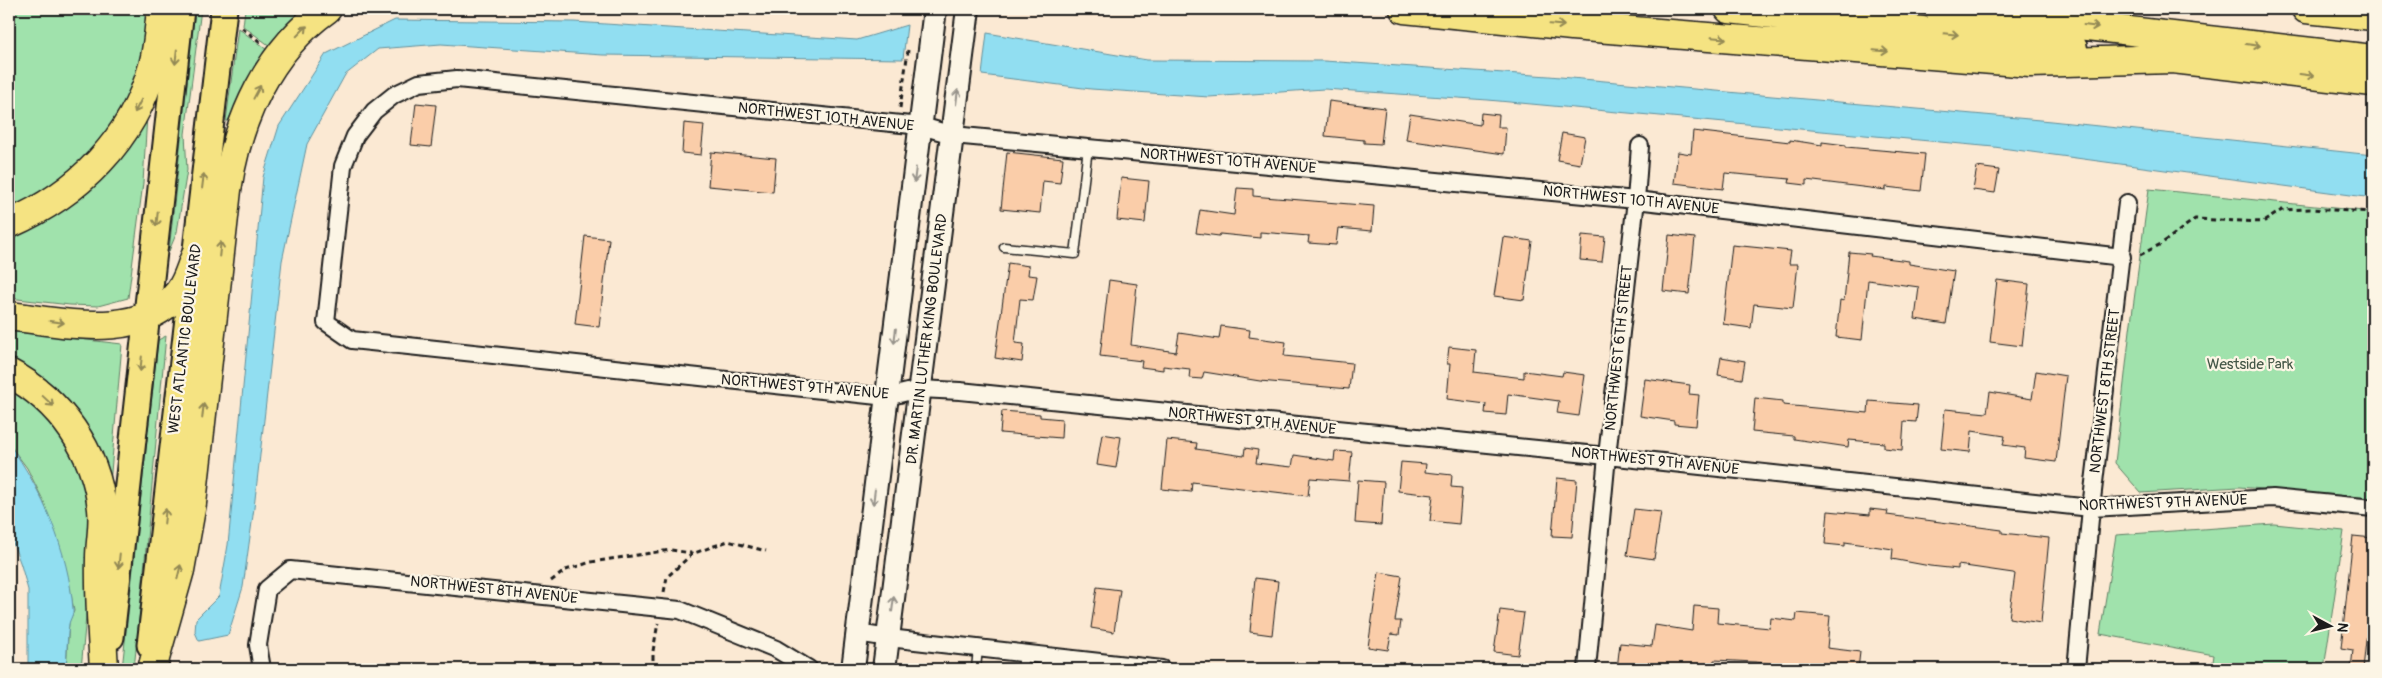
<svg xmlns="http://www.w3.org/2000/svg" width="2382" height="678" font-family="Pangolin,sans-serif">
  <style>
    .green { fill: #a0e2ac; stroke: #5e7f64 }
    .water { fill: #91def1; stroke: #62909c }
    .building { fill: #facda9; stroke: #1c1c1c }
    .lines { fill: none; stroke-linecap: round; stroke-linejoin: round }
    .service-casing { stroke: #1c1c1c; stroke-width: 11 }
    .minor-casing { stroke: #1c1c1c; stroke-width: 20 }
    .secondary-casing { stroke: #1c1c1c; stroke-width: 26 }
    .primary-casing { stroke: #1c1c1c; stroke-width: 29 }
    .motorway-casing { stroke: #1c1c1c; stroke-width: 31 }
    .path { stroke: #1c1c1c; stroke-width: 3; stroke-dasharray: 5 4; stroke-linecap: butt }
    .service { stroke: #fcf5e5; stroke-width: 8 }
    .minor { stroke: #fcf5e5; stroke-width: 16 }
    .secondary { stroke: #fcf5e5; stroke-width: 22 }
    .primary { stroke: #f5e382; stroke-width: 25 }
    .motorway { stroke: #f5e382; stroke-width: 28 }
    .oneway { stroke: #938954 }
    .oneway2 { stroke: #97938b }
    .labels { text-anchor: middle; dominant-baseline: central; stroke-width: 4.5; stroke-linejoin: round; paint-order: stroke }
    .street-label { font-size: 15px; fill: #1c1c1c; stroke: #fcf5e5 }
    .park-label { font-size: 15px; fill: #445747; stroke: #fcf5e5 }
  </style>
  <rect width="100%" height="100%" fill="#fbe9d3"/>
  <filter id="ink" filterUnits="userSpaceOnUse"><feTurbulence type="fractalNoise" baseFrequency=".02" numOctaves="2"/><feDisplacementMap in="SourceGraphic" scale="10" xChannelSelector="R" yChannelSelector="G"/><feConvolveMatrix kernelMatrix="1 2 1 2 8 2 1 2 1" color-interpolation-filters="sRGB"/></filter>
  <g filter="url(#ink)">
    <!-- green -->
    <path class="green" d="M9,9H155L152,40L122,117L69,179L9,213Z
      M195,9H201L185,134L187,170L177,232L169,251Z
      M245,9H309L293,20L270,46L243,26Z
      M238,28L267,50L243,89L228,121H226Z
      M147,115L143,183L128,298L98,306L70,305L9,298V232Z
      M2149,189L2373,212V498L2239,487L2141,493L2115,463L2130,330Z
      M9,331L122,344L110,484L9,363Z
      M166,336C155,447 146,558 134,669H122L158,340Z
      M9,383L63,429L88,482L90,574L81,669H66L69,622L74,611L69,583L44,502L27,468L9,444Z
      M2274,524L2344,531L2324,669H2212L2214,655L2100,634L2116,535Z"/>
    <!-- water -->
    <path class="water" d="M395,20L574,22L857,40L907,25L903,59L603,55L441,44L378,49L345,75L307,144L282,261L254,508L243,587L228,635L199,641L195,632L196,619L219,596L228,545L263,177L279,126L326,54Z
      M987,33L1147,60L1324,61L1549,76L2051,121L2373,155V198L1994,147L1488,100L1324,89L1209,97L1091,89L982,75Z
      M9,444C42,489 69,553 73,609C74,614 70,619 69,624C67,638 67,654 66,669H28V590L21,565L9,532Z"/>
    <!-- building -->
    <path class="building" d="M1329,101L1385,108L1381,144L1364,143V140L1325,136Z
      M416,103L436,105L431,147L411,145Z
      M1481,113L1499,115L1498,127H1506L1504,154L1406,140L1410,114L1480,125Z
      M684,123L704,125L701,155L682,153Z
      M1693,131L1790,142V140L1822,145V142L1846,145V147L1925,154L1921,191L1886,187V190L1806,180V185L1789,183L1790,179L1725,173L1723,189L1674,183L1678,152L1691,154Z
      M1562,133L1585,137L1580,164L1557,160Z
      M711,152L776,158L773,192L708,186Z
      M1007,152L1063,158L1060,183L1043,181L1040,213L1001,209Z
      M1977,167L1999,170L1995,193L1973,190Z
      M1121,178L1149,181L1145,223L1117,220Z
      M1237,188L1253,189V196L1264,197L1374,206L1372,231L1338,228L1336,245L1308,243L1309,236L1260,232V238L1220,234L1219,236L1196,233L1200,210L1234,215Z
      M1582,235L1605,237L1602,262L1580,260Z
      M1669,235L1695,238L1689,294L1663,291Z
      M585,236L609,239L599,327L575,324Z
      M1503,237L1532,241L1524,300L1494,296Z
      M1732,245L1791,251L1789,264H1798L1793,308L1754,304L1751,328L1723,324Z
      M1849,252L1871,254L1870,256L1909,261V264L1954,271L1946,324L1915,319L1919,287L1868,280L1862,340L1836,337L1840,300L1844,301Z
      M1008,263L1029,266L1028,275L1037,276L1033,300L1020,299L1015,343L1024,344L1022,362L995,358Z
      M1109,280L1137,284L1131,345L1176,352L1179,333L1219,339L1221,326L1250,330L1249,337L1286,342L1284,356L1352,363L1349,389L1260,381L1204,372L1202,379L1189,378L1190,369L1163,366V370L1141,367L1142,361L1100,356Z
      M1997,280L2029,284L2022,346L1990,342Z
      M1449,347L1476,350L1474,372L1524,378V371L1562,376L1563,372L1585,375L1579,416L1557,413L1559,401L1508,394L1506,415L1485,413L1486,404L1447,399L1450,364H1447Z
      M1721,357L1745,361L1742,379L1718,375Z
      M2036,371L2066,376L2056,462L2024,458L2025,448L2003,445L2005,436L1972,431L1970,452L1941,449L1945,409L1987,413L1990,392L2032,399Z
      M1645,379L1690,385L1689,394L1699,395L1696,426L1674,424V421L1640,416Z
      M1755,398L1783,401V405L1868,413L1869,401L1918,405L1916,422L1904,421L1902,450L1884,448V443L1849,440L1848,447L1828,444L1794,439V436L1752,432Z
      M1002,411L1040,414V417L1062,419L1061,438L1000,433Z
      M1102,434L1121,437L1116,468L1097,465Z
      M1167,440L1197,443L1196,449L1244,456L1245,448L1258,450L1256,463L1292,467L1294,455L1334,461L1335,451L1352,452L1349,481L1310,478L1308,496L1192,482L1191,492L1162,489Z
      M1401,462L1426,464L1425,472L1452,475L1451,487L1462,488L1459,524L1430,521L1433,495L1398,491Z
      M1557,478L1577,480L1572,537L1552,536Z
      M1358,480L1384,482L1381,525L1355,523Z
      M1634,509L1661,512L1654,559L1627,555Z
      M1870,509L1888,511L1887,515L2002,530V533L2049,538L2041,623L2009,618L2015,574L2013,573L1958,565V569L1930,566L1892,559L1893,549L1845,542V546L1825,544L1828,511L1870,515Z
      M2353,536L2373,538V574L2363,669H2351L2353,650L2341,648Z
      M1379,572L1402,576L1395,621H1401L1399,635L1391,634L1388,650L1368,647Z
      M1255,578L1278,581L1272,635L1250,632Z
      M1097,587L1120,590L1114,632L1091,628Z
      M1694,606L1718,608L1717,623L1770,628L1771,618L1796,621L1797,613L1830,616L1827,648L1860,652L1858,669H1803V667L1755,662L1714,660L1713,669H1657L1641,667L1640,669H1617L1620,643L1652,646L1655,625L1692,631Z
      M1500,610L1524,613L1518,655L1494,652Z"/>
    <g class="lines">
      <defs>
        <path id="service" d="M1004,247L1075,254L1088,148
          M2076,668L2092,669
          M976,669L978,648
          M1022,669L1024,654"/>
        <path id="minor" d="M2122,257L1636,200L953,135L921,126L457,79L419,83L394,95L374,111L355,136L343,166L326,322L352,340L887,397L920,389L960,391L1607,456L2091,508L2273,498L2373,508
          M857,633L889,638L1162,669
          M262,669L258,645L267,589L290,570L680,610L776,649L809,669
          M1587,669L1607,456L1636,200L1640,146
          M2076,669L2091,508L2127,203"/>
        <path id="secondary" d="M853,669L935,9
          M884,669L968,9"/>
        <path id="primary" d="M111,637L181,9
          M150,645L224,9"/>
        <path id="motorway" d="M1404,9L1572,26L2030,63L2172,59
          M1729,9L2073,48
          M1939,9L2373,59
          M2306,9L2373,16
          M2155,57L2373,82
          M9,224C78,194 133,140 153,66C158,47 159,28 161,9
          M9,316C62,322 140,342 179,292C187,282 190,269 195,257
          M9,373C60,400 96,451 102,509C104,526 100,542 100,558C99,595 102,633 104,669
          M152,669L180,570L192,503L227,190C237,120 268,51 327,9"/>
      </defs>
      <!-- service casing -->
      <use href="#service" class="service-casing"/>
      <!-- minor casing -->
      <use href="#minor" class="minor-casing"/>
      <!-- secondary casing -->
      <use href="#secondary" class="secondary-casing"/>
      <!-- primary casing -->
      <use href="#primary" class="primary-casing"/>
      <!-- motorway casing -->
      <use href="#motorway" class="motorway-casing"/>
      <!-- path -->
      <path class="path" d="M242,28L263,44
        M900,108L908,50
        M2140,255L2161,244L2195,219L2263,222L2282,210L2309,209L2373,212
        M551,581L566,570L591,562L671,550L691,553
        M664,592L667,577L692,554L728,541L766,551
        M653,669V651L658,623"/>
      <!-- service -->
      <use href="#service" class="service"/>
      <!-- minor -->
      <use href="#minor" class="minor"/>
      <!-- secondary -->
      <use href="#secondary" class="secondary"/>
      <!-- primary -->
      <use href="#primary" class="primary"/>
      <!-- motorway -->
      <use href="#motorway" class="motorway"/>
    </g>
    <!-- one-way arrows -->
    <defs><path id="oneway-shaft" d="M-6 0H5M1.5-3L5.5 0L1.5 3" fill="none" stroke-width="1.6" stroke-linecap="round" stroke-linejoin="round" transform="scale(1.25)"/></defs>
    <g class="oneway">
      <use href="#oneway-shaft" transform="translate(1557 25) rotate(5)"/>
      <use href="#oneway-shaft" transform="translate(2091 26) rotate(7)"/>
      <use href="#oneway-shaft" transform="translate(302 31) rotate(-45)"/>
      <use href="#oneway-shaft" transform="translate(1951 34) rotate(6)"/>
      <use href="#oneway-shaft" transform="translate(1719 38) rotate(5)"/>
      <use href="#oneway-shaft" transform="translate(2253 45) rotate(7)"/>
      <use href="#oneway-shaft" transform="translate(1881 51) rotate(5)"/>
      <use href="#oneway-shaft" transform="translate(176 57) rotate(96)"/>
      <use href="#oneway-shaft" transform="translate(2307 75) rotate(7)"/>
      <use href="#oneway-shaft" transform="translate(257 92) rotate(-62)"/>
      <use href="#oneway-shaft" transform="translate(138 106) rotate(117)"/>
      <use href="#oneway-shaft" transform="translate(203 181) rotate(-83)"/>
      <use href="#oneway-shaft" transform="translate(157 219) rotate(96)"/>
      <use href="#oneway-shaft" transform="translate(220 249) rotate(-84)"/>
      <use href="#oneway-shaft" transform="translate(57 322) rotate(7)"/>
      <use href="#oneway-shaft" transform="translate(141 364) rotate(96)"/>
      <use href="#oneway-shaft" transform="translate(48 401) rotate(43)"/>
      <use href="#oneway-shaft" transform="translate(203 411) rotate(-84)"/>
      <use href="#oneway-shaft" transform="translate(165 516) rotate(-84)"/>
      <use href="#oneway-shaft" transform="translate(119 561) rotate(96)"/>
      <use href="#oneway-shaft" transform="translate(179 572) rotate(-77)"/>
    </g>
    <g class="oneway2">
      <use href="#oneway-shaft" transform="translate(957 97) rotate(-83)"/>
      <use href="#oneway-shaft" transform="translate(915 175) rotate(97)"/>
      <use href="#oneway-shaft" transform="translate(895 336) rotate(97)"/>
      <use href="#oneway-shaft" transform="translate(874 497) rotate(97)"/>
      <use href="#oneway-shaft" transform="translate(893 604) rotate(-83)"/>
    </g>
  </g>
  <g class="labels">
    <!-- street labels -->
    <g class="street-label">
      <text transform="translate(826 117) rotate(6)">NORTHWEST 10TH AVENUE</text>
      <text transform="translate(1228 161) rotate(5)">NORTHWEST 10TH AVENUE</text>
      <text transform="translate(1631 200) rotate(6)">NORTHWEST 10TH AVENUE</text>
      <text transform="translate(185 339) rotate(-83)">WEST ATLANTIC BOULEVARD</text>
      <text transform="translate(927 339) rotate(-83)">DR. MARTIN LUTHER KING BOULEVARD</text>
      <text transform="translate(1619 348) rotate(-84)">NORTHWEST 6TH STREET</text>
      <text transform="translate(805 387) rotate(5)">NORTHWEST 9TH AVENUE</text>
      <text transform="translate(2105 391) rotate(-83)">NORTHWEST 8TH STREET</text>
      <text transform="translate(1252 421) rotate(6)">NORTHWEST 9TH AVENUE</text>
      <text transform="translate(1655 461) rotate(6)">NORTHWEST 9TH AVENUE</text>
      <text transform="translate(2163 503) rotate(-2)">NORTHWEST 9TH AVENUE</text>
      <text transform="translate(494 590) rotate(6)">NORTHWEST 8TH AVENUE</text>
    </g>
    <!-- park labels -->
    <g class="park-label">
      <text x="2250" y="364">Westside Park</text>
    </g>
  </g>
  <!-- margin -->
  <rect width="2382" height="678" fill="none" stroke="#fcf5e5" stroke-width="30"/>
  <rect x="15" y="15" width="2352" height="648" fill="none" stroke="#1c1c1c" stroke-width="2" filter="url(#ink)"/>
  <!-- north arrow -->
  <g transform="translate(2330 626) rotate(97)" stroke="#fcf5e5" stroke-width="4" paint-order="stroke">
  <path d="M0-4L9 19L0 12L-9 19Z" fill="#1c1c1c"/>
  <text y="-8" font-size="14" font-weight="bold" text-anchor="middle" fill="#1c1c1c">N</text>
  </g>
</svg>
